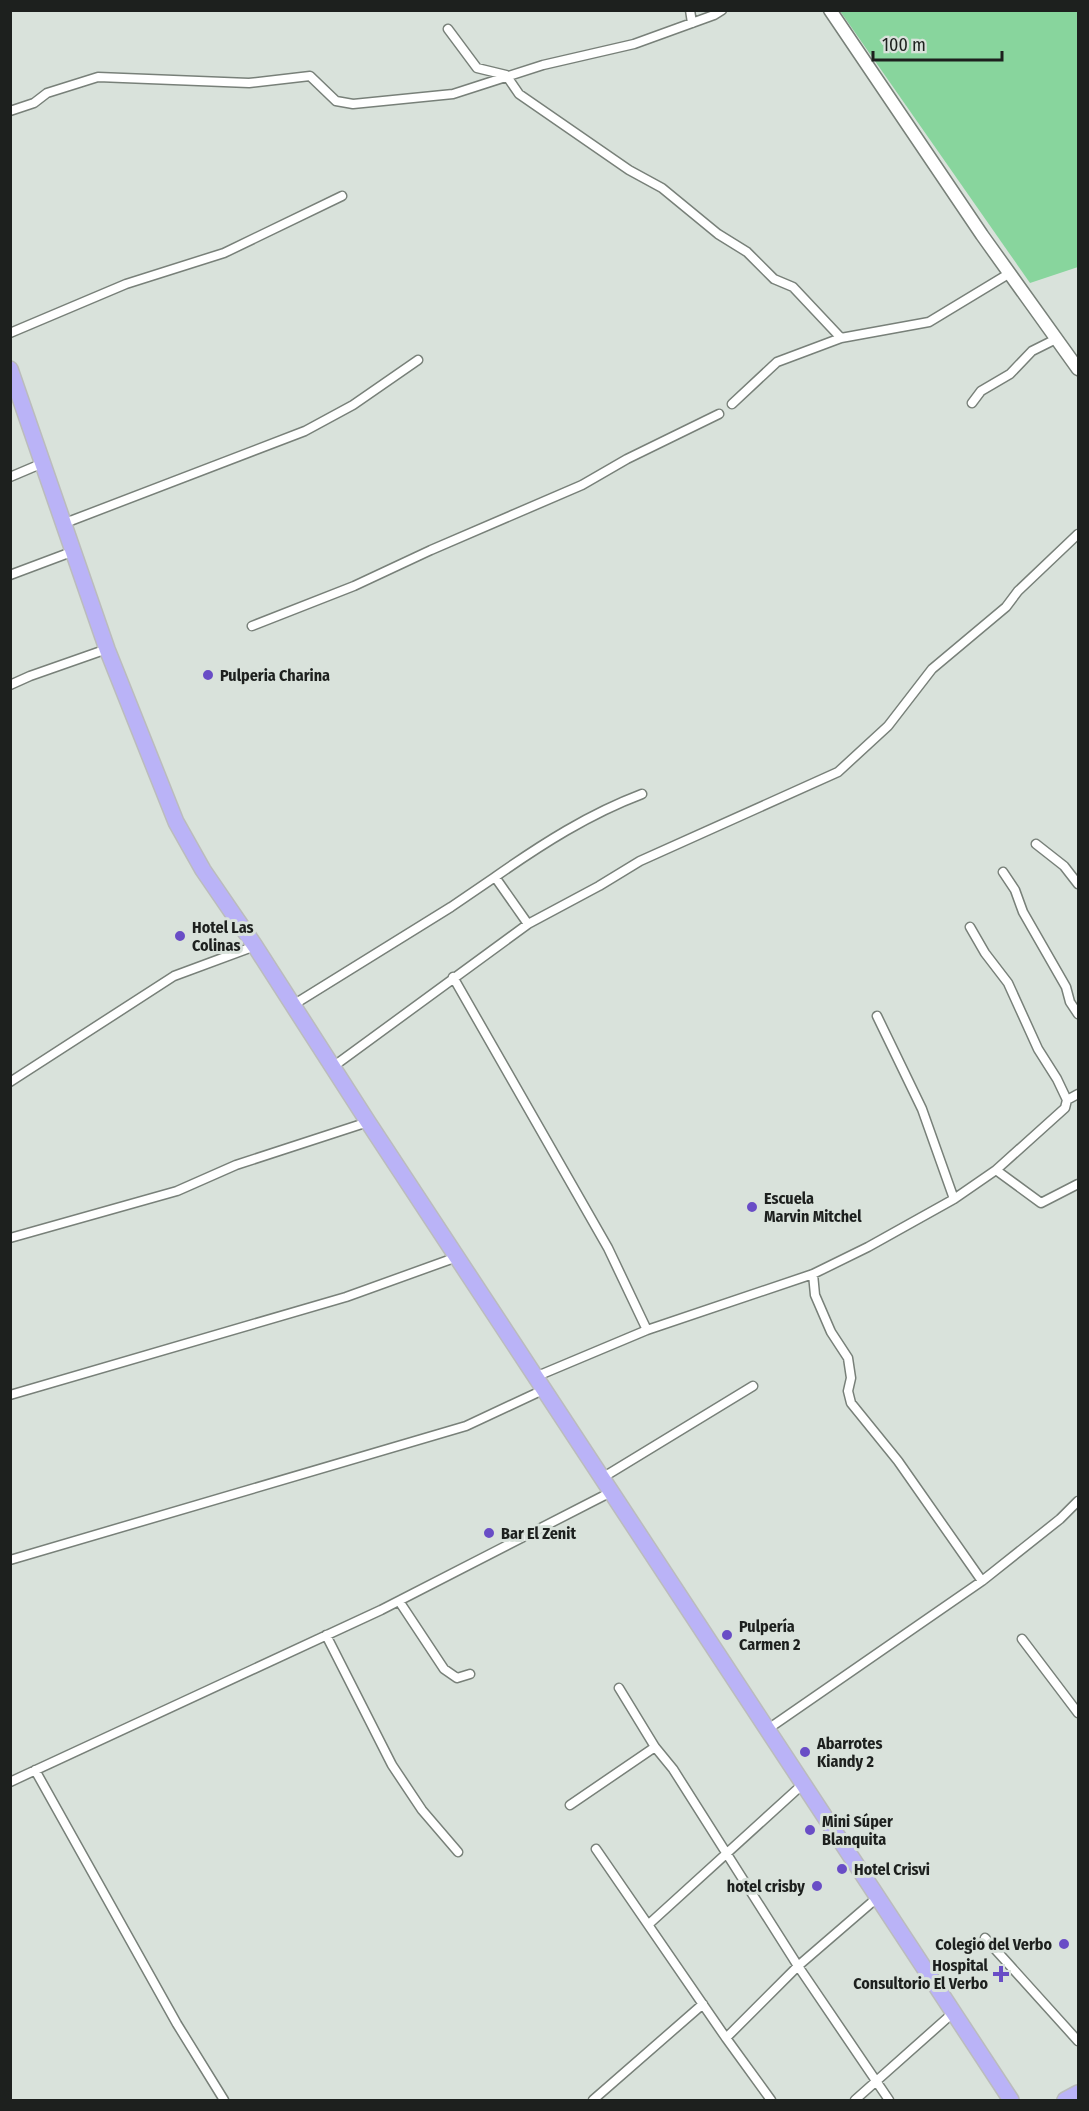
<svg xmlns="http://www.w3.org/2000/svg" width="1089" height="2111" font-family="'Fira Sans Condensed',sans-serif">
  <style>
    .green { fill: #88d59d }
    .lines { fill: none; stroke-linecap: round; stroke-linejoin: round }
    .street-casing { stroke: #788079; stroke-width: 11 }
    .secondary-casing { stroke: #788079; stroke-width: 15 }
    .highway-casing { stroke: #bbbcbc; stroke-width: 18 }
    .street { stroke: #fff; stroke-width: 8 }
    .secondary { stroke: #fff; stroke-width: 12 }
    .highway { stroke: #bab3f7; stroke-width: 15 }
    .poi-dot { fill: #694dc6; stroke: #d9e2db; stroke-width: 2 }
    .labels { text-anchor: middle; dominant-baseline: central; stroke-width: 6; stroke-linejoin: round; paint-order: stroke }
    .poi-label { font-size: 16px; font-weight: bold; fill: #1d201e; stroke: #d9e2db; text-anchor: start }
  </style>
  <rect width="100%" height="100%" fill="#d9e2db"/>
  <!-- green -->
  <path class="green" d="M840,11H1078V267L1030,283Z"/>
  <g class="lines">
    <defs>
      <path id="street" d="M690,10L692,23
        M448,29L477,68L506,75L519,94L629,170L662,188L718,234L747,252L774,279L793,287L841,338
        M10,111L34,103L47,93L98,77L249,83L310,76L336,101L353,104L453,94L543,65L634,44L714,15L722,10
        M10,333L126,284L224,253L342,196
        M972,403L981,391L1010,374L1032,351L1056,339
        M732,404L777,362L841,338L929,322L1010,273
        M10,477L43,463
        M65,523L305,431L353,405L418,360
        M10,575L74,551
        M252,626L354,586L431,550L582,485L627,459L719,414
        M10,685L30,676L107,649
        M1036,844L1064,866L1078,884
        M1003,872L1015,890L1023,912L1066,987L1070,1002L1078,1014
        M495,877C542,844 589,814 642,794
        M970,927L985,953L1008,983L1038,1049L1057,1079L1067,1100
        M453,977L608,1248L647,1330
        M293,1005L451,907L495,877L528,924
        M877,1016L922,1109L954,1199
        M334,1066L528,924L599,886L640,861L838,772L888,726L932,669L1006,607L1018,591L1078,534
        M10,1082L174,976L255,946
        M996,1170L1065,1108L1067,1100L1078,1094
        M10,1238L177,1191L236,1165L368,1122
        M813,1274L815,1295L831,1332L848,1358L851,1378L848,1391L851,1403L898,1461L982,1581
        M535,1377L647,1330L813,1274L868,1247L954,1199L996,1170L1041,1203L1078,1184
        M10,1395L346,1297L457,1257
        M602,1478L753,1386
        M10,1560L466,1426L543,1390
        M399,1601L444,1669L457,1678L470,1674
        M326,1635L392,1765L422,1810L458,1852
        M1022,1639L1078,1713
        M619,1688L655,1747L673,1769L798,1966L889,2100
        M768,1729L982,1581L1060,1519L1078,1501
        M35,1770L177,2024L224,2100
        M10,1782L381,1610L611,1492
        M570,1805L655,1747
        M596,1849L726,2038L771,2100
        M649,1924L803,1784
        M985,1938L1078,2041
        M726,2038L798,1966L878,1897
        M593,2100L703,2004
        M855,2100L954,2012"/>
      <path id="secondary" d="M830,10L982,235L1078,369"/>
      <path id="highway" d="M10,369L107,649L176,822L203,870L255,946L368,1122L1011,2100
        M1065,2100L1078,2093"/>
    </defs>
    <!-- street casing -->
    <use href="#street" class="street-casing"/>
    <!-- secondary casing -->
    <use href="#secondary" class="secondary-casing"/>
    <!-- highway casing -->
    <use href="#highway" class="highway-casing"/>
    <!-- street -->
    <use href="#street" class="street"/>
    <!-- secondary -->
    <use href="#secondary" class="secondary"/>
    <!-- highway -->
    <use href="#highway" class="highway"/>
  </g>
  <!-- markers -->
  <g class="poi-dot">
    <circle cx="208" cy="675" r="6"/>
    <circle cx="180" cy="936" r="6"/>
    <circle cx="752" cy="1207" r="6"/>
    <circle cx="489" cy="1533" r="6"/>
    <circle cx="727" cy="1635" r="6"/>
    <circle cx="805" cy="1752" r="6"/>
    <circle cx="810" cy="1830" r="6"/>
    <circle cx="842" cy="1869" r="6"/>
    <circle cx="817" cy="1886" r="6"/>
    <circle cx="1064" cy="1944" r="6"/>
    <path d="M998 1965h6v6h6v6h-6v6h-6v-6h-6v-6h6z"/>
  </g>
  <g class="labels">
    <!-- poi labels -->
    <g class="poi-label">
      <text x="220" y="675">Pulperia Charina</text>
      <text x="192" y="927">Hotel Las<tspan x="192" dy="18">Colinas</tspan></text>
      <text x="764" y="1198">Escuela<tspan x="764" dy="18">Marvin Mitchel</tspan></text>
      <text x="501" y="1533">Bar El Zenit</text>
      <text x="739" y="1626">Pulpería<tspan x="739" dy="18">Carmen 2</tspan></text>
      <text x="817" y="1743">Abarrotes<tspan x="817" dy="18">Kiandy 2</tspan></text>
      <text x="822" y="1821">Mini Súper<tspan x="822" dy="18">Blanquita</tspan></text>
      <text x="854" y="1869">Hotel Crisvi</text>
      <text x="805" y="1886" text-anchor="end">hotel crisby</text>
      <text x="1052" y="1944" text-anchor="end">Colegio del Verbo</text>
      <text x="988" y="1965" text-anchor="end">Hospital<tspan x="988" dy="18">Consultorio El Verbo</tspan></text>
    </g>
  </g>
  <!-- border -->
  <rect width="1089" height="2111" fill="none" stroke="#1d201e" stroke-width="24"/>
  <!-- scale -->
  <path d="M873 51v9h129v-9" fill="none" stroke="#1d201e" stroke-width="3"/>
  <text x="882" y="51" font-size="18" fill="#1d201e" stroke="#d9e2db" stroke-width="4.5" paint-order="stroke">100 m</text>
</svg>
